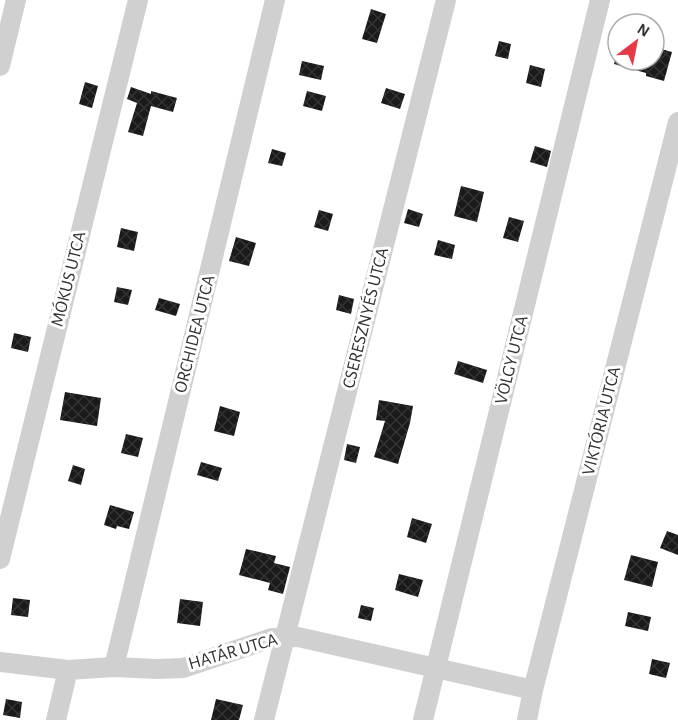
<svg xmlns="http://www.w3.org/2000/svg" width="678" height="720" font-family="'Alegreya Sans',sans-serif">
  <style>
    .building { fill: url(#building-cross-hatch) }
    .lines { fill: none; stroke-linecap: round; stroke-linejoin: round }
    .street { stroke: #d0d0d0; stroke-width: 20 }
    .labels { text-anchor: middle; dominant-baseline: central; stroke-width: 6; stroke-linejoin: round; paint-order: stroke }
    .street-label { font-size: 18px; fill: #333; stroke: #fff }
  </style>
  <defs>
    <pattern id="building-cross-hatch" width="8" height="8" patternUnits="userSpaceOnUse" patternTransform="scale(1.5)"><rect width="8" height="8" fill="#1a1a1a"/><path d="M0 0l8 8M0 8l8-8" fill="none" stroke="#333"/></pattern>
  </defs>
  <rect width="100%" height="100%" fill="#fff"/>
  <!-- building -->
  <path class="building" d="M371,9L386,14L377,43L362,39Z
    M499,41L511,44L508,59L495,56Z
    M654,47L672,52L664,81L646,76V73L614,64L615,60H654Z
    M302,61L324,66L321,80L299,75Z
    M530,65L545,69L541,87L526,83Z
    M85,82L98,86L92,108L79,104Z
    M131,87L151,94V91L177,98L173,112L151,106L143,136L128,132L137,103L127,99Z
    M386,88L405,94L400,109L381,103Z
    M307,91L326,96L322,111L303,106Z
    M535,146L551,151L547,167L530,162Z
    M272,149L286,153L282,166L268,163Z
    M461,186L484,192L477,222L454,216Z
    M408,209L423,214L419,227L404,223Z
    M319,210L333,214L328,231L314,227Z
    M509,217L524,221L518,242L503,238Z
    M121,228L138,232L134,251L117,247Z
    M236,237L256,243L249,266L229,261Z
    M438,240L455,245L452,259L434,255Z
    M117,287L132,290L128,305L114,302Z
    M339,295L354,299L351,314L336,310Z
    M159,298L180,304L176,316L155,310Z
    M14,333L31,337L28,352L11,348Z
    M458,361L487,370L483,383L454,374Z
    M65,392L101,398L97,426L60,420Z
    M379,400L413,406L410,423L398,464L374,457L385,421L376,420Z
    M220,406L240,412L234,436L214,431Z
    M126,434L143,438L138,457L121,453Z
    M347,444L360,447L356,463L344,460Z
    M201,462L222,468L218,481L197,475Z
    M73,465L85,469L81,485L68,481Z
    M110,505L134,512L129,529L117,526L116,529L104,525Z
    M412,518L432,524L426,543L407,537Z
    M667,531L678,535V555L660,548Z
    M246,549L276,556L274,563L290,567L283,594L268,590L270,583L239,575Z
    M631,555L658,562L652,587L624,580Z
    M399,574L423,580L418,597L395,590Z
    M13,598L30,600L28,617L11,615Z
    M180,599L203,602L200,626L177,623Z
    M361,605L374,608L371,621L358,618Z
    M628,612L651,617L648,631L625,626Z
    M652,659L670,663L666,678L649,674Z
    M6,699L22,702L20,718L3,715Z
    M216,699L243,705L239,720H211Z"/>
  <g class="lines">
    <!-- street -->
    <path class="street" d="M0,66L16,0
      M0,559L138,0
      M0,662L68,670L114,667L157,669L183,668L272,638L298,637L533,690
      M114,667L275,0
      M56,720L68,670
      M264,720L446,0
      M423,720L600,0
      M527,720L533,690L678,122"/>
  </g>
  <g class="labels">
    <!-- street labels -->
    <g class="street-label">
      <text transform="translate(69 279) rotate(-76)">MÓKUS UTCA</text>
      <text transform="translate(366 318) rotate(-76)">CSERESZNYÉS UTCA</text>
      <text transform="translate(195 334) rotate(-76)">ORCHIDEA UTCA</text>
      <text transform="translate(512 360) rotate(-76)">VÖLGY UTCA</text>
      <text transform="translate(602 421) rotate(-76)">VIKTÓRIA UTCA</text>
      <text transform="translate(233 652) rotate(-16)">HATÁR UTCA</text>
    </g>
  </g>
  <!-- north arrow -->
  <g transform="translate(636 42) rotate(32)"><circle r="28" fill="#ffffff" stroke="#adadad" stroke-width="1.5"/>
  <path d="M0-4.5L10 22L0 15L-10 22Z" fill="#e63946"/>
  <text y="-9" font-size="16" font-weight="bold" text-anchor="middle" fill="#333333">N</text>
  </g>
</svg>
